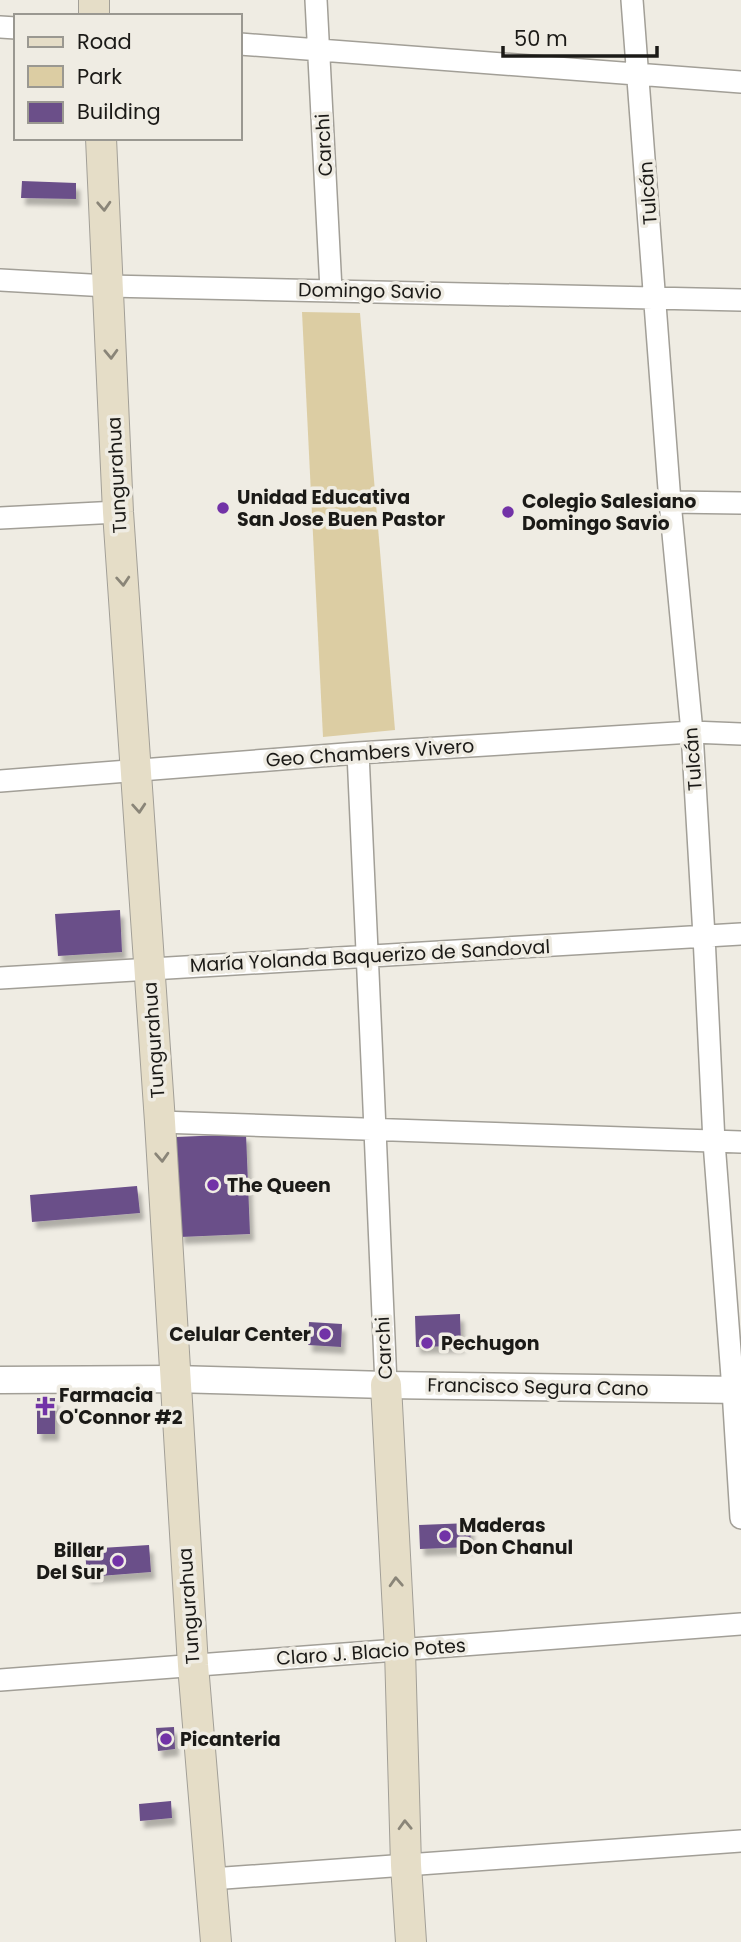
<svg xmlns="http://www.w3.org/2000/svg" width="741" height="1942" font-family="Poppins,sans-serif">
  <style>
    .park { fill: #dccda3 }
    .building { fill: #6b4f89; filter: url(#shadow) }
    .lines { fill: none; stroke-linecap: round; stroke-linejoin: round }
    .minor-casing { stroke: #a29f97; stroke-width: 24 }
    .tertiary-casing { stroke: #a29f97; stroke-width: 29 }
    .secondary-casing { stroke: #a29f97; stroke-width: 32 }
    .minor { stroke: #fff; stroke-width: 21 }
    .tertiary { stroke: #fff; stroke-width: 26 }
    .secondary { stroke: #e5ddc7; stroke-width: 30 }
    .oneway { stroke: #8a8578 }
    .poi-dot { fill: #7232a7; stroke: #efece3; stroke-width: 2.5 }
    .labels { text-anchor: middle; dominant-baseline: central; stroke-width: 7; stroke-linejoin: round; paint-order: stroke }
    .street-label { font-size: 19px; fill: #1b1a17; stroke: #efece3 }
    .poi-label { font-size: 19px; font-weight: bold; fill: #1b1a17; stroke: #efece3; text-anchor: start }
  </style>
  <defs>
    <filter id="shadow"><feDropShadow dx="4" dy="7" stdDeviation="2" flood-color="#0004"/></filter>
  </defs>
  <rect width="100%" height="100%" fill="#efece3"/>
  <!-- park -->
  <path class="park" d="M302,312L360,313L395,730L323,737Z"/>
  <!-- building -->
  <path class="building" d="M22,181L76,183V199L21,198Z
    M120,910L122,952L58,956L55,914Z
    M246,1134L250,1234L180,1237L176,1137Z
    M137,1186L140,1213L32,1222L30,1195Z
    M460,1314L461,1346L416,1347L415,1316Z
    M309,1322L342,1324L341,1347L308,1345Z
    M37,1398H55V1434H37Z
    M470,1523L471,1547L420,1549L419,1525Z
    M149,1545L151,1572L87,1577L85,1549Z
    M174,1727L175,1749L158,1751L156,1728Z
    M171,1801L172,1818L140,1821L139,1804Z"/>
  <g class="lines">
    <defs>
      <path id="minor" d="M316,0L331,290
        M632,0L670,502L692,732L704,936L714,1142L733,1390L741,1518
        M0,27L16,28
        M240,44L741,82
        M0,280L108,286L741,300
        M670,502L741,503
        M0,518L118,512
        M358,753C369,964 376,1174 386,1385
        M0,781L358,753L692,732L741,734
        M0,978L741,934
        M160,1122L741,1142
        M0,1680L741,1624
        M211,1879L741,1841"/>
      <path id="tertiary" d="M0,1380L174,1379L386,1385L741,1390"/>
      <path id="secondary" d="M94,0V16
        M101,138L118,512L160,1122L193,1665L216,1942
        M386,1385L400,1650L406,1865L411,1942"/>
    </defs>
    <!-- minor casing -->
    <use href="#minor" class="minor-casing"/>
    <!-- tertiary casing -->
    <use href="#tertiary" class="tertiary-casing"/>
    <!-- secondary casing -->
    <use href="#secondary" class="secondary-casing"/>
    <!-- minor -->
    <use href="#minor" class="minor"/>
    <!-- tertiary -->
    <use href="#tertiary" class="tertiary"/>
    <!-- secondary -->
    <use href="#secondary" class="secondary"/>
  </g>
  <!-- one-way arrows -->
  <defs><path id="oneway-chevron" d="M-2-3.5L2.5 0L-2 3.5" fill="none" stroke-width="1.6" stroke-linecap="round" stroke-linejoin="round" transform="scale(1.75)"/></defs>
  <g class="oneway">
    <use href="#oneway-chevron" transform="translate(104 206) rotate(87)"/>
    <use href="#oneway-chevron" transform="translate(111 354) rotate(88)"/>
    <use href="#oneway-chevron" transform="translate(123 581) rotate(86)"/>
    <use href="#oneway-chevron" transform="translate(139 808) rotate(86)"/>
    <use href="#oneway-chevron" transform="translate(162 1157) rotate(87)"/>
    <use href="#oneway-chevron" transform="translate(396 1582) rotate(-93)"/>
    <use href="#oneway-chevron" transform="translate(405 1825) rotate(-92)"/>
  </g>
  <!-- markers -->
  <g class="poi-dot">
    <circle cx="223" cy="508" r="7"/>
    <circle cx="508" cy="512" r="7"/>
    <circle cx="213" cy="1185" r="7"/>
    <circle cx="325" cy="1334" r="7"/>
    <circle cx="427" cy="1343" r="7"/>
    <path d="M41.5 1395.5h7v7h7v7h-7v7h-7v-7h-7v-7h7z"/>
    <circle cx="445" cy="1536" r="7"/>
    <circle cx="118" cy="1561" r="7"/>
    <circle cx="166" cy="1739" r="7"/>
  </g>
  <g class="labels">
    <!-- street labels -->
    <g class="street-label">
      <text transform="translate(324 145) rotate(-93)">Carchi</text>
      <text transform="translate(648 193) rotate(-94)">Tulcán</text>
      <text transform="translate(370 291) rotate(1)">Domingo Savio</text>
      <text transform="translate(117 475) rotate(-93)">Tungurahua</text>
      <text transform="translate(370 753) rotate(-4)">Geo Chambers Vivero</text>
      <text transform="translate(693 759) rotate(-94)">Tulcán</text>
      <text transform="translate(370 956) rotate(-3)">María Yolanda Baquerizo de Sandoval</text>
      <text transform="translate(154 1040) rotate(-94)">Tungurahua</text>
      <text transform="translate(384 1348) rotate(-93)">Carchi</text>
      <text transform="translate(538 1387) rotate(1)">Francisco Segura Cano</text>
      <text transform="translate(189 1606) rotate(-94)">Tungurahua</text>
      <text transform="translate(371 1652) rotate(-4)">Claro J. Blacio Potes</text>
    </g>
    <!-- poi labels -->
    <g class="poi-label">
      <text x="237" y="497">Unidad Educativa<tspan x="237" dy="22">San Jose Buen Pastor</tspan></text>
      <text x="522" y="501">Colegio Salesiano<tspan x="522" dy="22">Domingo Savio</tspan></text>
      <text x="227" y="1185">The Queen</text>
      <text x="311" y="1334" text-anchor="end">Celular Center</text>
      <text x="441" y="1343">Pechugon</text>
      <text x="59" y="1395">Farmacia<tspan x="59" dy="22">O'Connor #2</tspan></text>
      <text x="459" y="1525">Maderas<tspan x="459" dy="22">Don Chanul</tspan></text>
      <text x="104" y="1550" text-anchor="end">Billar<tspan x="104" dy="22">Del Sur</tspan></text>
      <text x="180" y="1739">Picanteria</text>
    </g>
  </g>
  <!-- legend -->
  <rect x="14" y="14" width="228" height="126" fill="#efece3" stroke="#9a9891" stroke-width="2"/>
  <rect x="28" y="37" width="35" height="10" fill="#e5ddc7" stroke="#9a9891" stroke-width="2"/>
  <text x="77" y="49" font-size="21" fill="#1b1a17">Road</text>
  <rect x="28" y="66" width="35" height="21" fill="#dccda3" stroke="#9a9891" stroke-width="2"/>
  <text x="77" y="84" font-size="21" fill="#1b1a17">Park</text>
  <rect x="28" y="102" width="35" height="21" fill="#6b4f89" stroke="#9a9891" stroke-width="2"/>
  <text x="77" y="119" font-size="21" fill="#1b1a17">Building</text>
  <!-- scale -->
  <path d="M503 46v10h154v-10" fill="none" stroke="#1b1a17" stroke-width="3.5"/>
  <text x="514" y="46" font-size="21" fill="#1b1a17" stroke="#efece3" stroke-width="5" paint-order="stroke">50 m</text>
</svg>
